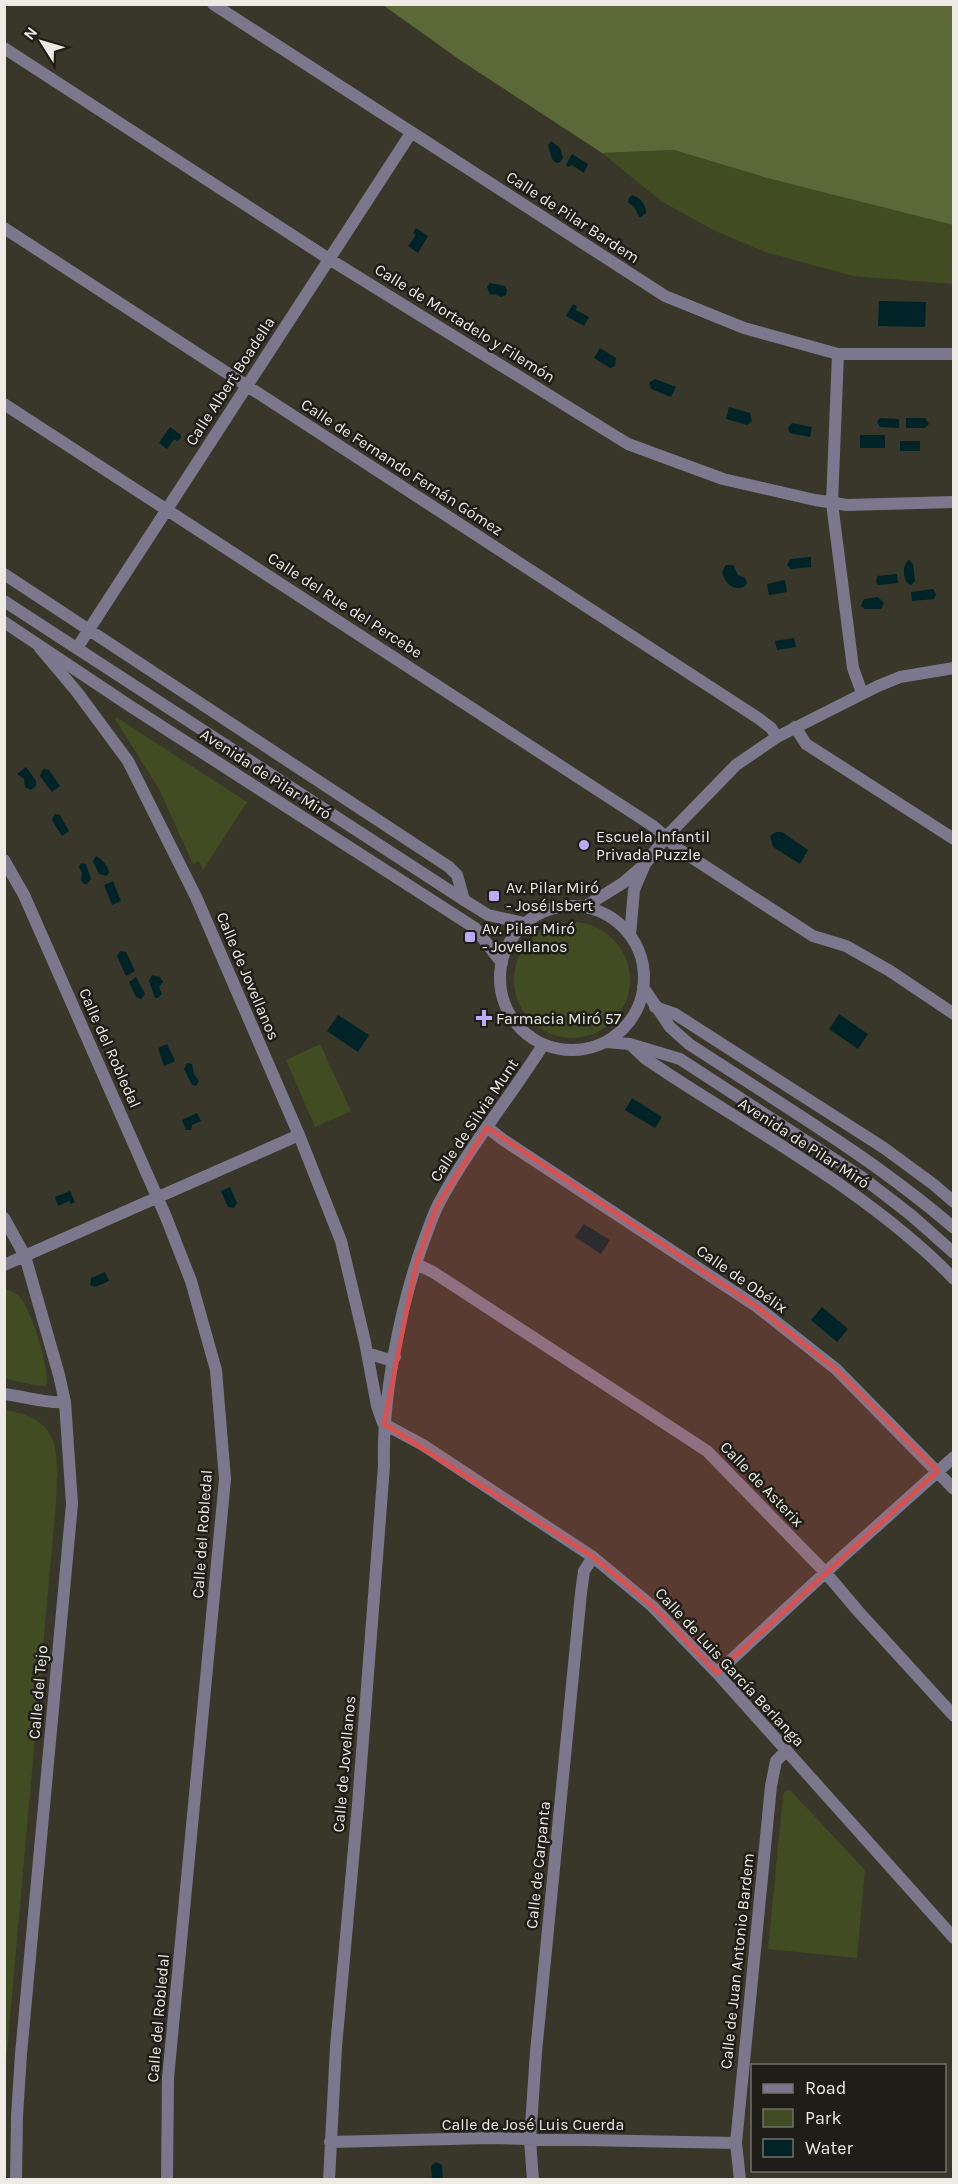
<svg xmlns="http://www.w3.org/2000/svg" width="958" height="2184" font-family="Karla,sans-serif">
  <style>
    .green { fill: #414c23 }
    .forest { fill: #5b6838 }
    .water { fill: #002328 }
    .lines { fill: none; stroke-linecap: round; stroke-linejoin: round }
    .pedestrian { stroke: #7b788d; stroke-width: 12 }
    .minor { stroke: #7b788d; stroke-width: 12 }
    .tertiary { stroke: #7b788d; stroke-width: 12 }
    .marked { fill: #db4f4e; fill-opacity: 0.2; stroke: #db4f4e; stroke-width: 4.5; stroke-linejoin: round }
    .poi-dot { fill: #baaaf7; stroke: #1e1d18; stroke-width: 2 }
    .labels { text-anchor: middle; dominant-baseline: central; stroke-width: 5; stroke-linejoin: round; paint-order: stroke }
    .street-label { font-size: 16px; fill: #edebe4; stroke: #1e1d18 }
    .poi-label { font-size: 16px; fill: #edebe4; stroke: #1e1d18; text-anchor: start }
  </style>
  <rect width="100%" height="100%" fill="#39362a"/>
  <!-- green -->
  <path class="green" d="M674,150L767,178L953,225V284L853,276L765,252L713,230L661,201L602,153Z
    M116,717L247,802L203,870L199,861L193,864L159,789L115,719Z
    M514 980a58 58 0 1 1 116 0a58 58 0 1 1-116 0Z
    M320,1044L351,1111L315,1127L286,1060Z
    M4,1289C8,1290 14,1292 17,1294C30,1304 51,1371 46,1386C33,1387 18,1380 5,1379Z
    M5,1410C63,1419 58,1453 56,1502L5,2074Z
    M790,1790L865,1870L857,1958L768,1949L783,1796L785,1791Z"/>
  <!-- forest -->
  <path class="forest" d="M383,5H953V225L767,178L674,150L602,153L460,60Z"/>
  <!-- water -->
  <path class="water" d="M551,141L560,148L563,158L560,162L556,163L552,159L548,145Z
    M572,154L588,164L584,173L572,165L568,167L566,165Z
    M632,195C641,198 646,204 646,213L641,217H639L635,208L628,202L629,198Z
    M416,228L428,236L418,253L408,246L416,235L413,233Z
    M490,283L505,286L507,290L506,295L501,297L495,294L490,295L487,287Z
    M879,301L926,302L925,327L878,326Z
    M573,304L577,306L576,310L589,317L584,326L566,316Z
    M600,348L616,358L615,366L610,368L594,358Z
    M655,379L676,387L671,397L651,389L649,383Z
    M729,407L750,413L752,421L747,425L726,419Z
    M880,418L899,419V428L880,427L877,422Z
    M906,418H925L929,424L925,428H906Z
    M792,423L812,427L810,437L790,433L788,428Z
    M170,427L181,435V438L177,441L174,439L167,449L159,443Z
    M860,435H885V448H860Z
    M900,441H920V451H900Z
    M811,557V567L791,569L787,565L790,559Z
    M909,560L913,564L915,581L911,585L907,583C903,576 902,565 909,560Z
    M726,565H733L738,575L745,578L747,583L744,587C732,591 725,583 722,572Z
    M897,574L898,583L878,585L876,582L877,576Z
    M785,580L787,592L769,595L767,584Z
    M933,589L936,594L934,599L912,601L911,592Z
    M878,597L884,603L881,609H865L861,606L864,599Z
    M794,638L796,647L777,650L775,641Z
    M26,767L36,781V786L31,790L25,787L24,779L17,774Z
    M43,769L49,770L60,786L52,792L40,776Z
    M55,814L60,815L69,831L62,836L52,820Z
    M776,832H782L808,850L800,864L773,847L770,836Z
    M96,856C101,858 108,866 109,872L107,876L99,874L93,861Z
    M81,863L86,864L91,879L87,884H84L81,880L82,873L79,867Z
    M113,881L121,901L112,905L104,885Z
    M120,951L126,952L135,971L126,976L117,956Z
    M152,975L160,977L163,982L159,987L162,994L158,998H155L149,981Z
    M136,977L145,994L141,999L136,997L129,982Z
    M839,1014L868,1034L858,1049L829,1029Z
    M338,1015L369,1035L358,1052L327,1031Z
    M167,1044L175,1061L164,1066L158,1048Z
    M187,1063L192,1064L194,1074L199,1081L196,1086L192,1085L184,1069Z
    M632,1098L662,1117L655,1128L625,1110Z
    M197,1113L201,1121L192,1125L191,1130H186L182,1120Z
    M230,1187L237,1203L234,1208L228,1207L221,1191Z
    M70,1191L75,1202L71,1204L69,1201L58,1206L55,1197Z
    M584,1224L610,1240L601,1254L575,1237Z
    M105,1272L109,1281L95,1287L90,1285L91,1278Z
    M822,1307L848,1329L837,1342L811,1320Z
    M436,2162L442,2165L443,2179H432L431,2166Z"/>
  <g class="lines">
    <!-- pedestrian -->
    <path class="pedestrian" d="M666,837L677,848L813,936L846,946L890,971L954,1014"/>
    <!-- minor -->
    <path class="minor" d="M213,4L665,296L744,328L838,354H954
      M4,48L329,259L628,444L723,479L815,500L847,505L954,502
      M4,228L758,718L771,728L777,737
      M838,354L832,503L853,668L862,693
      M4,404L653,826L666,837
      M4,574L449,867L457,875L464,900
      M40,648L77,692L128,761L196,897L299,1135L341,1241L365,1342L377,1406L383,1423
      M77,648L411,133
      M795,727L806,744L954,839
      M4,860L24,895L166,1217L191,1281L216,1370L225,1479L168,2078L167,2180
      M645,864L666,837L736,765L777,737L878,686L900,677L954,668
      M586,906L623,883L645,864L634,890L630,935
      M655,1007L675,1014L884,1148L933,1184L954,1202
      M630,1044L646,1059L670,1075C764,1136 876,1198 954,1279
      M487,1127L502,1139L756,1306L836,1369L954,1489
      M4,1218L25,1256L59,1375L65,1402L72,1504L21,2054L17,2116L16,2180
      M416,1264L433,1272L707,1451L825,1572L858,1611L954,1716
      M4,1265L299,1135
      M367,1353L386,1359L395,1357
      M4,1394C24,1396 45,1404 65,1402
      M384,1424L423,1445L593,1557L652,1606L717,1673L954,1938
      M717,1673L840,1559L954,1457
      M330,2142L489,2138L736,2143
      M329,2180L336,2047L358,1804L384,1466C382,1398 400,1307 423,1243C428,1230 432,1217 438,1205C468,1148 509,1099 543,1045
      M533,2180L530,2140L536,2052L581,1593L584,1571L593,1557
      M740,2180L736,2143L771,1786L776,1761L786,1751"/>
    <!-- tertiary -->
    <path class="tertiary" d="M4,601L464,900L488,915L524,923
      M4,622L130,706L475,928L502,963
      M500 978a72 72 0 1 1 144 0a72 72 0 1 1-144 0Z
      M643,987L670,1027L689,1044C779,1103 873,1158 954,1228
      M606,1042L630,1044L680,1059L863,1178L911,1215L954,1253"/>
  </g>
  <!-- marked area -->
  <path class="marked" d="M487,1127L756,1306L836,1369L938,1471L717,1673L652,1606L593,1557L384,1424L416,1264L436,1207Z"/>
  <!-- markers -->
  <g class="poi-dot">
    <circle cx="584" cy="845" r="6"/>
    <rect x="488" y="890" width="12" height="12" rx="3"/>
    <rect x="464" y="931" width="12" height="12" rx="3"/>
    <path d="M481 1009h6v6h6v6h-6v6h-6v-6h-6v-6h6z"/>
  </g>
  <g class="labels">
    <!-- street labels -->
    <g class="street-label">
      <text transform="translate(573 217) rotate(33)">Calle de Pilar Bardem</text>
      <text transform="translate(465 323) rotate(32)">Calle de Mortadelo y Filemón</text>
      <text transform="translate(230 381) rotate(-57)">Calle Albert Boadella</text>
      <text transform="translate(402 467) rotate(33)">Calle de Fernando Fernán Gómez</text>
      <text transform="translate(345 605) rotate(33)">Calle del Rue del Percebe</text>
      <text transform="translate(266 774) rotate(33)">Avenida de Pilar Miró</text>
      <text transform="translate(248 976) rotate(67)">Calle de Jovellanos</text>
      <text transform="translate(110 1048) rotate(66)">Calle del Robledal</text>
      <text transform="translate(474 1120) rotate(-56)">Calle de Silvia Munt</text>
      <text transform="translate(804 1143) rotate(33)">Avenida de Pilar Miró</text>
      <text transform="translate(742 1279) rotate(35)">Calle de Obélix</text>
      <text transform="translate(762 1484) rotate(46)">Calle de Asterix</text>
      <text transform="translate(202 1534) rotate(-86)">Calle del Robledal</text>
      <text transform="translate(730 1667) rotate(47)">Calle de Luis García Berlanga</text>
      <text transform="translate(38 1692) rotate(-85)">Calle del Tejo</text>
      <text transform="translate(344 1764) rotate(-85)">Calle de Jovellanos</text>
      <text transform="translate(538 1865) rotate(-84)">Calle de Carpanta</text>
      <text transform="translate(737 1961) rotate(-84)">Calle de Juan Antonio Bardem</text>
      <text transform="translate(158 2018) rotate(-85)">Calle del Robledal</text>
      <text x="533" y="2124">Calle de José Luis Cuerda</text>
    </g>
    <!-- poi labels -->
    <g class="poi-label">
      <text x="596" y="836">Escuela Infantil<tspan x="596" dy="18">Privada Puzzle</tspan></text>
      <text x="506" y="887">Av. Pilar Miró<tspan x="506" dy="18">- José Isbert</tspan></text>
      <text x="482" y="928">Av. Pilar Miró<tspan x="482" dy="18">- Jovellanos</tspan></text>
      <text x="496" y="1018">Farmacia Miró 57</text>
    </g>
  </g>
  <!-- border -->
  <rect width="958" height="2184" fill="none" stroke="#edebe4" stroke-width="12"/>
  <!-- legend -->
  <rect x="751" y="2064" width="195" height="108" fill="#1e1d18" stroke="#716f6a" stroke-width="1.5"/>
  <rect x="763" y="2084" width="30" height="9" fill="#7b788d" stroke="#716f6a" stroke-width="1.5"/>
  <text x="805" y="2094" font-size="18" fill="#edebe4">Road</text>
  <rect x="763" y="2109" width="30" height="18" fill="#414c23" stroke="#716f6a" stroke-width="1.5"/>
  <text x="805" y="2124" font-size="18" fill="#edebe4">Park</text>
  <rect x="763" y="2139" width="30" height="18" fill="#002328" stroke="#716f6a" stroke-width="1.5"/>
  <text x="805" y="2154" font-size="18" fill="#edebe4">Water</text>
  <!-- north arrow -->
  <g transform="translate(42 42) rotate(307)" stroke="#1e1d18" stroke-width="4.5" paint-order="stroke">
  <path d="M0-4.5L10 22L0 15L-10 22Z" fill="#edebe4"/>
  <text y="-9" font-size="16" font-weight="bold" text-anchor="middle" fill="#edebe4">N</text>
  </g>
</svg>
